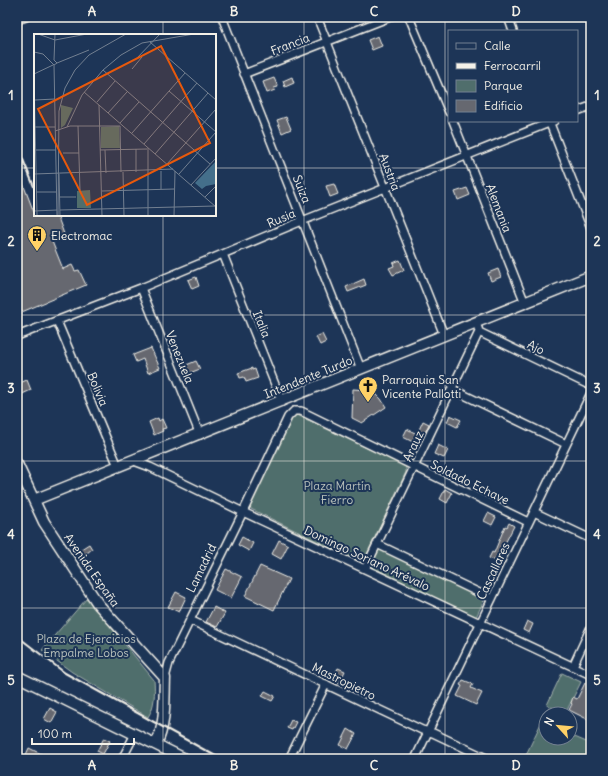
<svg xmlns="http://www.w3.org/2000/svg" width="608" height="776" font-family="Delius,sans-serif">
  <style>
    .green { fill: #506e6c; stroke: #a2b0aa }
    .building { fill: #666870; stroke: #f4f1e8 }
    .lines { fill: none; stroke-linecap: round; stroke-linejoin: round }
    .street-casing { stroke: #f4f1e8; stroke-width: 10 }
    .secondary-casing { stroke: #f4f1e8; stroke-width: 13 }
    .street { stroke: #1d3557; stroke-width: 7 }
    .secondary { stroke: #1d3557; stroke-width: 10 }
    .rail { stroke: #f4f1e8; stroke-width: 2 }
    .grid { fill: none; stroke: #f4f1e8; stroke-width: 1; stroke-opacity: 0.55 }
    .labels { text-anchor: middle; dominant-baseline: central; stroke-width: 4; stroke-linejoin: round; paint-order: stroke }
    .street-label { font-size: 12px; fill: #f4f1e8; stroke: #1d3557 }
    .poi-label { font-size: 12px; fill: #f4f1e8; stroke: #1d3557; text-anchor: start }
    .park-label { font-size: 12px; fill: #bbc3bd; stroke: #1d3557 }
    .inset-road { fill: none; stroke: #738091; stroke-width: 1 }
    .view { fill: #e8590c; fill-opacity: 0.15; stroke: #e8590c; stroke-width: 2 }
    .inset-edge { fill: none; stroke: #f4f1e8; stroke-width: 2 }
    .neatline { fill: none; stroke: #f4f1e8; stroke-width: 1.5 }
    .grid-label { font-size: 13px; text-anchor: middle; font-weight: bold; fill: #f4f1e8 }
  </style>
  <rect width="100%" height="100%" fill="#1d3557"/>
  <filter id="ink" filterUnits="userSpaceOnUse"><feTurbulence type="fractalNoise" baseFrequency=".025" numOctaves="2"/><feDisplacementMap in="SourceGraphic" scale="8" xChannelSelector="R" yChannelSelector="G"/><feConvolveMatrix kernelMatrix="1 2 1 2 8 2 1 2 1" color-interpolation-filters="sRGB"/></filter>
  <g filter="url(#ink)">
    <!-- green -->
    <path class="green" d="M297,415L403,465L406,468V472L365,558L360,561L356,560L251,509L250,506L252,501L291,420L294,416Z
      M380,546L486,596L476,617L370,566Z
      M87,598L154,680C155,693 155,706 148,717L72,672L42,650Z
      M562,673L581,682L565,714L547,705Z
      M542,721L546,723V738H570V735L591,744V759H524Z"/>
    <!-- building -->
    <path class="building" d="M378,36L382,46L372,50L368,40Z
      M292,77L294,83L285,87L283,81Z
      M274,78L278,87L274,88L275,90L267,93L263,82Z
      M286,117L291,129L282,133L277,120Z
      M17,168L35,215H57L64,234L51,239L63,269L72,265L75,271L79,270L86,285L17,314Z
      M334,184L338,194L330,197L326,186Z
      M467,188L470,195L458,200L455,192Z
      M400,260L404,270L393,275L389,268L394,266L393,263Z
      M498,269L501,277L491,281L488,273Z
      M196,277L199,286L192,289L188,280Z
      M364,279L366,285L348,292L346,287Z
      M322,334L326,342L320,345L316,337Z
      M151,348L160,368L148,373L143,359L136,362L133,355Z
      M196,361L200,369L187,374L184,366Z
      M252,368V370L255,369L258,378L246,382L244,377L240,378L238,373Z
      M27,380L31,390L18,396L23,408L17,411V384Z
      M353,389L367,390L375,393L381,399L386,407L362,423L352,418Z
      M450,415L461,420L457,427L447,422Z
      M158,418L159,421L162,419L166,428L162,429L163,431L154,435L149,422Z
      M423,421L429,424L420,444H417L403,437L407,429L417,434Z
      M438,445L448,450L444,458L434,454Z
      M445,489L452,493L447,503L440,499Z
      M488,513L496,517L492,525L484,521Z
      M509,523L514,526L496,561L489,558L492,552L494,553L505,526L507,527Z
      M242,537L253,543L249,551L238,545Z
      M279,540L288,545L281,559L272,554Z
      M89,544L92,549L82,557L78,551Z
      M260,566L289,579L274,610L245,596Z
      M226,569L242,577L231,598L215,590Z
      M176,592L186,597L179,612L168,607Z
      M214,607L225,613L217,627L206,622Z
      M527,621L533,624L529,633L523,630Z
      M338,668L345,671L339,683L333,679Z
      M463,680L473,684L471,688L482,693L476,705L457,696L462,686L460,685Z
      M585,683L591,686V721L569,710L572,704L571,703L573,697L577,699Z
      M265,691L275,696L272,701L262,696Z
      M50,708L57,712L51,723L44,719Z
      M291,720L296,722L292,730L287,728Z
      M348,729L356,734L348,749L340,745Z
      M104,738L110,741L103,754L97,751Z
      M29,748L51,759H28L25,757Z"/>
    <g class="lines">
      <defs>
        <path id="street" d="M222,17L361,369
          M317,17L444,335
          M409,17L449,112
          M508,17L513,31
          M17,20L26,17
          M244,74L390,17
          M577,111L591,106
          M453,121L525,303
          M549,121L591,228
          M223,254L282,402
          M141,288L200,435
          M57,321L118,466
          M478,328L479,332L591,386
          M17,336L141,288L302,221L554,121
          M452,389L566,444
          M294,411H301L528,522
          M134,461L150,467L243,512L591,675
          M534,512L591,539
          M377,544L492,599
          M365,569L479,332
          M190,620L422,730L433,733L488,759
          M573,666L591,627
          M165,678L169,663L243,512L288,417L294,411
          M122,759L135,734
          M289,759L326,684
          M415,759L591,393"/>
        <path id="secondary" d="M17,464L44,522L98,604L165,678C164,700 166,725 156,744
          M34,500L591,276
          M17,676L185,759"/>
      </defs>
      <!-- street casing -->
      <use href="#street" class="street-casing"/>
      <!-- secondary casing -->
      <use href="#secondary" class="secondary-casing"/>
      <!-- street -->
      <use href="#street" class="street"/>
      <!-- secondary -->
      <use href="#secondary" class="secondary"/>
      <!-- rail -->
      <path class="rail" d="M17,145L35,189
        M17,636L65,673L221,759"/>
    </g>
  </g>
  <!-- grid -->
  <path class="grid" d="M163,17V35M304,17V759M445,17V759M17,168H35M215,168H591M163,215V759M17,315H591M17,461H591M17,608H591"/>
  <!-- icons -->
  <defs>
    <symbol id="building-pin" viewBox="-11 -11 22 30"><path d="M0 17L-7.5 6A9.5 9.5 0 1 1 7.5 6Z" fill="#ffd166" stroke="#1d3557"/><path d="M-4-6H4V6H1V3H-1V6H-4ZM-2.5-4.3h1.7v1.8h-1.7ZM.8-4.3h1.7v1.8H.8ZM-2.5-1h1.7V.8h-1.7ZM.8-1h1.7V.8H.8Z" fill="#111"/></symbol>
    <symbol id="church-pin" viewBox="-11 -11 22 30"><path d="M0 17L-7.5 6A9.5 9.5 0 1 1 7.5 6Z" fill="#ffd166" stroke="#1d3557"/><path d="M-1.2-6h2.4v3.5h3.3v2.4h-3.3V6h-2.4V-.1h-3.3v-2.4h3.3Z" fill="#111"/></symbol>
  </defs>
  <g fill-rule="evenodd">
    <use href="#building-pin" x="26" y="224" width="22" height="30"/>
    <use href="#church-pin" x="357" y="375" width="22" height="30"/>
  </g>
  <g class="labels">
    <!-- street labels -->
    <g class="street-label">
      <text transform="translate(290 44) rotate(-21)">Francia</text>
      <text transform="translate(390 172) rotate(69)">Austria</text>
      <text transform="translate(302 189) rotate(68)">Suiza</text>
      <text transform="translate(499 208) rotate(69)">Alemania</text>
      <text transform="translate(281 218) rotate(-23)">Rusia</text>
      <text transform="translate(262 324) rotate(68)">Italia</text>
      <text transform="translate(536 347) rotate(26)">Ajo</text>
      <text transform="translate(180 357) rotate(68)">Venezuela</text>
      <text transform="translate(308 377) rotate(-22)">Intendente Turdo</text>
      <text transform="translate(98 389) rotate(67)">Bolivia</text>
      <text transform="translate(413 446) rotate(-65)">Arauz</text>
      <text transform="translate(470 482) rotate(26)">Soldado Echave</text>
      <text transform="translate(367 558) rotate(25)">Domingo Soriano Arévalo</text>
      <text transform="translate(201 568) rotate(-64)">Lamadrid</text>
      <text transform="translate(92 570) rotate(55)">Avenida España</text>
      <text transform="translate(493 571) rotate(-65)">Cascallares</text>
      <text transform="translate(344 681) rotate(26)">Mastropietro</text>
    </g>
    <!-- poi labels -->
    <g class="poi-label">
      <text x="51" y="235">Electromac</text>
      <text x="382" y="379">Parroquia San<tspan x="382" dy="14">Vicente Pallotti</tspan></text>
    </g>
    <!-- park labels -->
    <g class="park-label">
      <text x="337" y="485">Plaza Martín<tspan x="337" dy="14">Fierro</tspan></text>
      <text x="86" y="638">Plaza de Ejercicios<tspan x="86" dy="14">Empalme Lobos</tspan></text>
    </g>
  </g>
  <!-- overview -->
  <g transform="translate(34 34)">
    <rect width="182" height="182" fill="#1d3557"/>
    <path d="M27,71L39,74L31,91L27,94ZM85,92L86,114H67V93ZM56,156L57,174H43V157Z" fill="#506e6c"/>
    <path d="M182,127V150L172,152L168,155L161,149Z" fill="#446f8b"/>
    <path class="inset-road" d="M4,0L21,6L53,0M116,8L182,66M0,18L9,20L20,31L23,29L20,26M102,25L126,0M20,26L21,0M23,29L55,16M20,31L23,182M98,35L108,23M69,36L176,130M135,57L182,98M50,58L182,173M1,66L21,65M63,68L81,47M65,71L68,182M74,79L93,58M86,89L105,68M44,92L46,156M86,92L87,138M0,93H21M33,93L48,61L69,36L87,21L108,9L160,0M21,97L36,92H86M98,99L151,39M110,110L163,49M114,114V182M102,115V138M2,116H22M66,116L113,115M71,116L72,139M29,119H45M121,120L174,59M133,130L182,75M127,137V155M89,138L90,182M0,140L139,135M25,140L26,182M145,140L182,98M157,151L182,124M68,157L140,155M2,158H22M25,163H42M171,163L182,152M26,176L181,172M0,177L23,176M3,182L0,40L19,31M24,182L25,77L31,54L41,36L55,21L92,0M140,182L141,137"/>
    <path class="view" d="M127,12L176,109L53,171L4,75Z"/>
    <rect width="182" height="182" class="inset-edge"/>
  </g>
  <!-- margin -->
  <rect width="608" height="776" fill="none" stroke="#1d3557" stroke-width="44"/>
  <!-- legend -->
  <rect x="448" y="30" width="130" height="92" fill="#1d3557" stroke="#738091"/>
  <rect x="456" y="43" width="20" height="6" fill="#1d3557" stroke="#738091"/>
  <text x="484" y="50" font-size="12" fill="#f4f1e8">Calle</text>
  <rect x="456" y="63" width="20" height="6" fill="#f4f1e8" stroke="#738091"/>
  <text x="484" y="70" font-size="12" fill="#f4f1e8">Ferrocarril</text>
  <rect x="456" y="80" width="20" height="12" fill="#506e6c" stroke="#738091"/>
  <text x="484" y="90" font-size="12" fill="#f4f1e8">Parque</text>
  <rect x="456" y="100" width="20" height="12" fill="#666870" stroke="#738091"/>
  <text x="484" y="110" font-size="12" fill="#f4f1e8">Edificio</text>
  <!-- north arrow -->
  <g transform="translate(558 726) rotate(297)"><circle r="19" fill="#1d3557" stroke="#738091"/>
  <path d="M0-3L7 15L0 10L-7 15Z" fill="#ffd166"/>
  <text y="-6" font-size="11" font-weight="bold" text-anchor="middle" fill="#f4f1e8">N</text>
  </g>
  <!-- scale -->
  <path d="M32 738v6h102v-6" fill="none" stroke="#f4f1e8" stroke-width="2"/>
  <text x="38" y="738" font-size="12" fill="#f4f1e8" stroke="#1d3557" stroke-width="3" paint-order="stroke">100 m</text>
  <rect x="22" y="22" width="564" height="732" class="neatline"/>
  <g class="grid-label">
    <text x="92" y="16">A</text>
    <text x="234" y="16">B</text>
    <text x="374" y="16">C</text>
    <text x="516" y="16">D</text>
    <text x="11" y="100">1</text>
    <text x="597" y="100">1</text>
    <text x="11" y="246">2</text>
    <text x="597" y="246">2</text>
    <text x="11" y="393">3</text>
    <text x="597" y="393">3</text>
    <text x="11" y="539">4</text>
    <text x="597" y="539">4</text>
    <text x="11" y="685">5</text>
    <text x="597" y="685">5</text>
    <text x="92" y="770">A</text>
    <text x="234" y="770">B</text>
    <text x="374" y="770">C</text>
    <text x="516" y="770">D</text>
  </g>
</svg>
